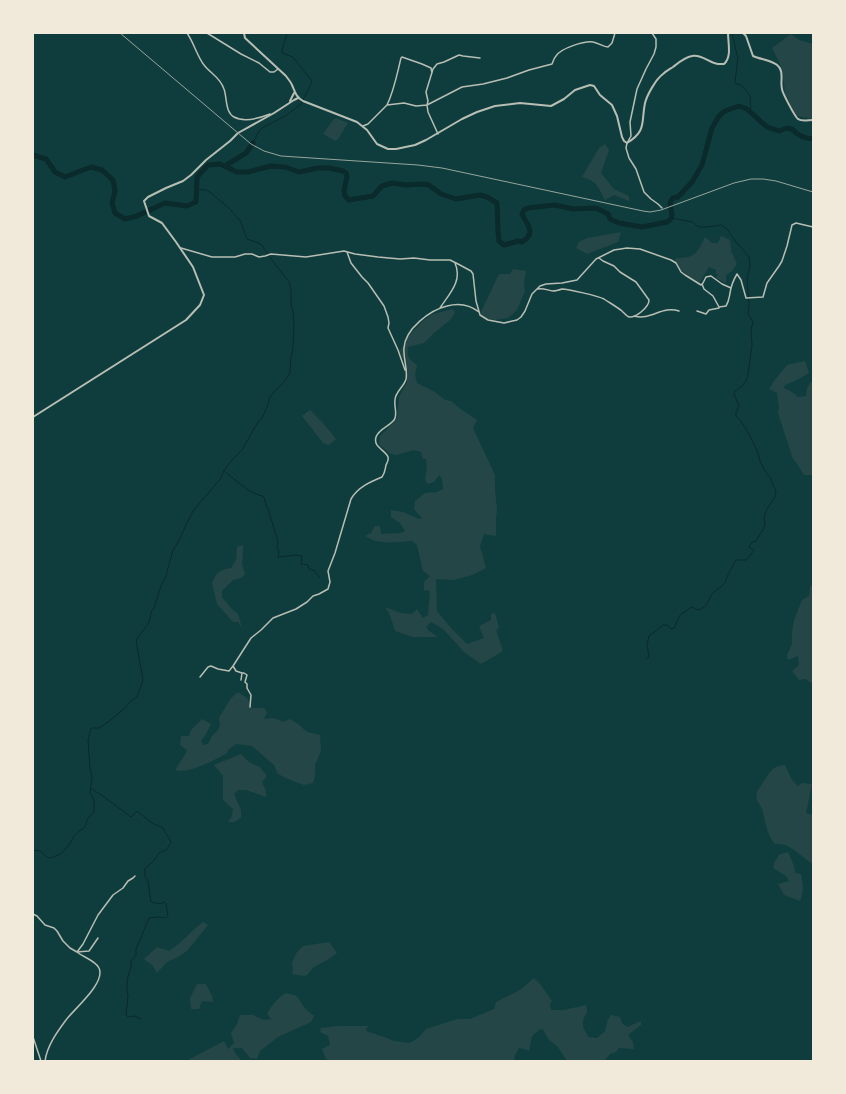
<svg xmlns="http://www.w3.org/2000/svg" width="846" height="1094" font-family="'Nunito Sans',sans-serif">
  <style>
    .green { fill: #244646 }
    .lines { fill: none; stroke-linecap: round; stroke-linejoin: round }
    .stream { stroke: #0a2a2b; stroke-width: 1 }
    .river { stroke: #0a2a2b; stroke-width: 5 }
    .minor { stroke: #b8beb3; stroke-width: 1.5 }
    .tertiary { stroke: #b8beb3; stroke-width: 2 }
    .rail { stroke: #97a49c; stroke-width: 1 }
  </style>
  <rect width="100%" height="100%" fill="#0f3d3e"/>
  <!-- green -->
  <path class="green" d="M791,34L799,40L813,44V119L796,116L785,93L783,75L780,64L772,48Z
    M336,118L348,123L338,139L335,141L323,134L333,120Z
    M605,144L609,150L601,173L614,189L629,196V201L614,195L605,200C598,186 596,181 582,177L599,148Z
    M621,232L618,242L587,254L576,248L579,242L587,238Z
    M721,236L730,240L731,251L737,264L732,271L726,275V283L716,278L718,274H716V270L709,267L699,284L680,270L675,261L676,258C695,258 697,254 705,237L712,243H718Z
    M513,269L526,271L524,283L525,291L517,310L508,318L495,320L488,319L480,314L499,274H510Z
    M453,309L455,313L451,319L434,333L424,343L408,347C407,356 409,360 417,365L415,375L417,383L435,392L445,400L451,401L462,410L477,420L473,428L495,475V490L497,509L496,520V536L484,534L480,546L486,568L472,575L454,580L436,579L437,611L451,628L467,644L484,638L479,626L491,620V614L495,613L499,628L496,630L503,651L481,664L464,652L443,629L431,622L426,627L429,631L438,637H413L395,631C392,622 391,615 385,607L401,613L412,614L417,609L423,618L428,615L430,591L424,590V582L430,576L423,571L417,545L412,541C400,542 384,544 373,540C370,539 367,537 365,536L371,533L375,526H380L381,534L401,533L405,531L400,523L391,517V510L403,512L419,519L422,518L414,509L415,501L425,493L437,492L443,489L442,479L439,475L434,482L428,484L425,480L427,467L426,459H423L421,452L414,450L396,455L389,453L379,444L380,436L394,422L397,417L399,397L407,382V368L400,351L411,333L424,320L433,314Z
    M805,361L809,373L795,381L785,385L784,388L792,392L798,397L806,396L807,388L811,382H813V476L811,475H804C800,469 798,464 793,459L778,413L779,408L777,393L769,389L774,381L787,365Z
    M310,410L323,423L336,439L329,445L323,443L302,416Z
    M243,545V552L242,564L245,574L241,578L233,580L222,591V597L231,608L238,614L242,628L238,622H233L217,604L212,583C217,572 219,570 231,568L236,560L237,547Z
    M813,583V684L805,679L799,680L792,671L799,665L798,656L788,660L787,655L792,644V632L794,620L802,600L809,596L810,587Z
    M238,692L247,698L252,708H264L267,712L264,719L274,718L283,722L290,719L298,724L307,732L320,735L321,751L315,765V776L313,783L304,785L288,779L278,774L274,765L252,746L236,744L229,749L226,754C214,760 187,775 175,770C179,763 185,757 187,750L180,745L181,736H189L191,730L202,719L211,724L206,734L201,741L203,745L208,744L212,736L218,730L220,725L219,718L231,698Z
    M241,754L249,762L260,767L267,776L262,782L266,791V797L246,790H238L234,794L241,810V818L234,822H228L232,816L233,809L223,800V776L214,765Z
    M785,765L792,780L798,786L802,783L812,784L806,813L813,815V864C804,859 794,848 785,845C782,844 778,844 775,844C767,835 766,824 763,812C762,805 754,801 757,792C757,789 761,787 762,784C769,774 771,766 785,765Z
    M788,852L794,866L795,873L801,874C803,884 804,891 800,901L784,895L778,884L789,881L786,876L773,868L775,861L780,854Z
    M203,922L208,925L187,951L178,957L167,962L157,973L153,966L144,959L157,947L169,951C181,944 191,931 203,922Z
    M329,942L337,953L327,960L314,967L307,975L304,976L292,974L293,969L292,962L297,952L303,946Z
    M534,978L540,984L552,1001L550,1004L551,1010H564L586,1005C589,1015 585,1013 583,1021C582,1027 586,1033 589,1037L597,1038L605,1031L608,1019L611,1015L620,1017L622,1023L627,1027L641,1021V1025L628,1035L633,1042L634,1049L619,1048L616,1052L610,1054L604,1061H567L558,1047L549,1040L543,1030L540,1029L532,1036L529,1051L524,1049L519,1048L515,1055L514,1061H329L326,1059L322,1049L330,1045L328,1036L320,1032L321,1028L338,1026H368L366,1031L384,1037L394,1041L410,1043L419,1037L426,1029L457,1019H470L494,1009L496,1002L520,990Z
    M197,984H206L212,996L213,1002L202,1001L199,1009H191L190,998Z
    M285,993C301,996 296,996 304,1007C307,1011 311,1013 314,1016L311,1022L278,1037L260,1051L257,1059L250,1058L242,1048H233L235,1053L242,1061H178L188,1060L224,1041L228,1049L234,1043L231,1033L237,1024L240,1015H253L264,1020L271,1019L267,1014C272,1005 277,999 285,993Z"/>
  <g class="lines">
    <!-- stream -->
    <path class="stream" d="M732,33L737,55L738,57L735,82L736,84C744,84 746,92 750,96L751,113
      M253,143L259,131L262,128L287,115L301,104L312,82L311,80L293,57L282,53V50L287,33
      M224,471L249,491L264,497L266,505L268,509L278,542L277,547L279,552L278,557H279L296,555L302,556L301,564L308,565L309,569L314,570L320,578
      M647,659L649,656L647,645L649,636L663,625H667L671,629L674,628L680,615L692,607L698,610C709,608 707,598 715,591C718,588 722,587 725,583C726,577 733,566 736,560H746L752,553L754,550L749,547L752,542L756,541L762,531L765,525L764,517L767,509L775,497L776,491L772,483L771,479L765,471L760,461L758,453L749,434L740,420L736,416V412L739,406L734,394L735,391L742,386L747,379L748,374L752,345L751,330L753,322L748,314L749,305L747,279L750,266L749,257L745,252L735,241L727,229L721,225L708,227H700L697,226L693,222L671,218
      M92,789L103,796L131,817L137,811L152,823L163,828C165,834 170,837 171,843L166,850L159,853L153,862L145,868V876L148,881L151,902L160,904L164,902L166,903L168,916L166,918L158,917L149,918L136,949V955L131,961V967L127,980V991L128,996L126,1015L128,1017L135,1016L141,1019
      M33,850L40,851L47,857L50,858L58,855L62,853L69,845L74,836L79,831L83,829L86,825L87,820L94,812V800L90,793L92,777L90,768L88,740L91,728H99L108,722L126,707L132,700L137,697L138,694L143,680L136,640L148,624L150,619L151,612L154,608L162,583L165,579L173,550L178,542L187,523L193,511L221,478L224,470L234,458L242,450L256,425L262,418L268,405L269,399L273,393L284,382L290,373L291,356L292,354L293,347L294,326L293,312L291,304V290L289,282L271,259L261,244L247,239L240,220L238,219L231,210L211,193L206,190L197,189"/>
    <!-- river -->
    <path class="river" d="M33,155L46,159L55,172L65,177L91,167L102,170L113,180L115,191L112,203L115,213L125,219L137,216L165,203L187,206L196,202L197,177L208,165L220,164L237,172H248L271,166L285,167L299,172L318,168H329L343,171L346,173L347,176L344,191L345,196L349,200L373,196L382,186L392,183L406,185L422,184L429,185L441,194L456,199L480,195L487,197L497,203L498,231L499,241L504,245L518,241L522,242C537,233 527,225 522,214L524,210L528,208L555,205L573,209L596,208L608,214L610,219L619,223L642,227L667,222L671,219L672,214L670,203L671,201L673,198L678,197L692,182L702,165L712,128L719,116L725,111L739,106L747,109L767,127L779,131L787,128L792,129C798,136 804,138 813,139
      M225,166L246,153L253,143"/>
    <!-- minor -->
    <path class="minor" d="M187,33C194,43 197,56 204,65C211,74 220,77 224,89C227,97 225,112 234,117C245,123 260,118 270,114
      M207,33L241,54L259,63L270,72H274L278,69
      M652,33L656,39V47L654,54L646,69L637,89L630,122L631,136L627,143L626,148L629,158L636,169L644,192L651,199L658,204L662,208
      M387,105C394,91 397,74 401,58L402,57L422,64L431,68L432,73
      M363,126L368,124L387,105L404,103L416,106L427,105L462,87L483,84L507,78L529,70L552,64C553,62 554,58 556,56C561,48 584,41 593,42C599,43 603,47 608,47L612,43L615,33
      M438,134L428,112L427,105L428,101L426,92L433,69L437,64L444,62L459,55L463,56L480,58
      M181,248L212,257H235L245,254H252L259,257L265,256L271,254L306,257L344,251L355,254L378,257L400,259L414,258L430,260H450L458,264L471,271L473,274L476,301L480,315L488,320L504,323L517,320L521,317L525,311L532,294L540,286L546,284L562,283L577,280L596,259L614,250L627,248L640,249L671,260L676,263L681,272L685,275L701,285L703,283L706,277L711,276L722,284L731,288
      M347,252L351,263L362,277L368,283L384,306L388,317L389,323L388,328L398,350L405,370
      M702,284L704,289L713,296L719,307L726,306C729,301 729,298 730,293C731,286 734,279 737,274L741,280L746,298L763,297L767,283L779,266L782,261L787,246L792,225L796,223L813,227
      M538,289C543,288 547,290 553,291C556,291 559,290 562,289C568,289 598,296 604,299C610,303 617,307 622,311C624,313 626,316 629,317C636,318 649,307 649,300L636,282L620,272L614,266L603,261L599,258
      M440,308C449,294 463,281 455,263
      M697,311L706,314L709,310L719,308
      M634,316C651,321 662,305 679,311
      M242,673H244L247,675L245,682L247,684V688L251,695L250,707
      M200,677L208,667L211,666L218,669L229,671L233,666
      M241,680L242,673L236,671L233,666L251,638L261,630L273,618L296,609L307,602L313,596L319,594L328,589L330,582L328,571L335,553L351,499C358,487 370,482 382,477C385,473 385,470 386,465C387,463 389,460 388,457C385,449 373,448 376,437C379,428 393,425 395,418C397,412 394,406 395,400C395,392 404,387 406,379C408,369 403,359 404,348C405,329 430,310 447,306C458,303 470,305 479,312
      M33,914L37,916L45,925L54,928L57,931L63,941L70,948L77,952L89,951L98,938
      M33,1037L41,1061
      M45,1061C47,1046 57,1032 66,1020C74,1009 106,983 99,968C96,961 83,957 77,952L83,944L98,915L113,895L123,888L128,881L133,878L135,876
      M812,1061L813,1060"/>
    <!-- tertiary -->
    <path class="tertiary" d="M244,33L245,38L286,76C288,79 291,82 292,85C295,92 296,97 303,101L357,122L367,130L377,144L388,149H396L415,145L426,140L462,119L477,112L495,106L520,103L551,106L564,99L575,90L590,85L594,86L600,95L612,105L617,116L622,137L624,141L627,143C647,131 641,122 645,103C647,95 656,79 663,74C666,71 670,69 673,67C678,63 685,57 692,56C702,54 709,63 718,64C720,64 722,64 724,64C732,57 728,43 728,33
      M743,33L746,36L753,56C761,60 774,60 779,67C784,73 780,81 782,89C782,92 795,117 798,119C802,122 808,120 813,120
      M290,101L294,93
      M33,417L186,320L200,305L204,295L193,267L176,242L162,223L149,216L144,201L148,197L166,188L183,181L191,175L206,160L230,141L238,133L274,113L294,100L298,98"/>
    <!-- rail -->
    <path class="rail" d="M120,33L251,144L264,151L281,156L418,165L442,168L643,211L650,212L661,210L734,183L751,179H763L776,181L813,192"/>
  </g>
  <!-- border -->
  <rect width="846" height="1094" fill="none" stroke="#f1e9da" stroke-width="68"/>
</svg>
